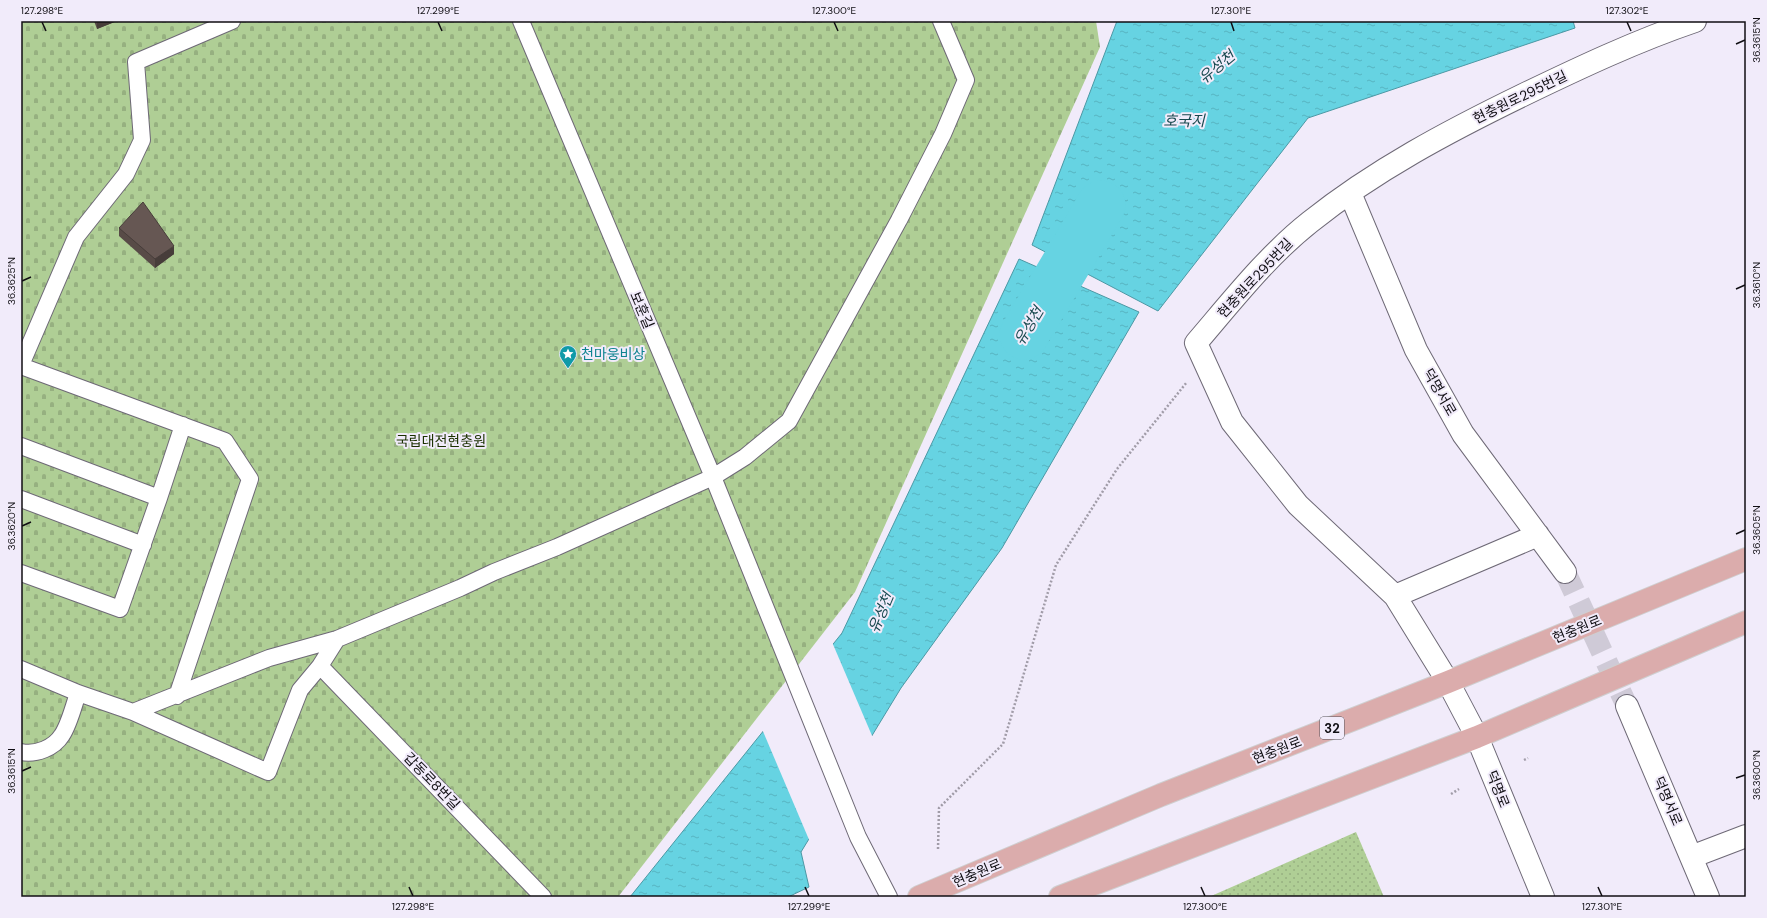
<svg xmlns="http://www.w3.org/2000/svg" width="1767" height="918" font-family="'DM Sans','Noto Sans KR',sans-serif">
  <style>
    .grass { fill: url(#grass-dots) }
    .cemetery { fill: url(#cemetery-stones) }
    .water { fill: url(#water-ripples); stroke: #4c98a4 }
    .pier { fill: #f1ebfa }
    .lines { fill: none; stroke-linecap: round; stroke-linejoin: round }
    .river { stroke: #66d3e2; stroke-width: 49 }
    .minor-tunnel { stroke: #cfcad7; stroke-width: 22; stroke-dasharray: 22 11; stroke-linecap: butt }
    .service-casing { stroke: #6e6976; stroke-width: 18 }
    .minor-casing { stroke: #6e6976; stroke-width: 24 }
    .primary-casing { stroke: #cfcfd0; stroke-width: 24 }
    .path { stroke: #a19ca8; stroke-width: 2.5; stroke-dasharray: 2 2; stroke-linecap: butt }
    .service { stroke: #fff; stroke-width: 16 }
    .minor { stroke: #fff; stroke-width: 22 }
    .primary { stroke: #dbacac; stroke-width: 22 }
    .wall { fill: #584b47 }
    .shaded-wall { fill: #473d3a }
    .building { fill: #665753; stroke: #473d3a }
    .ticks { fill: none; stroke: #100e13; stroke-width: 1.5 }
    .labels { text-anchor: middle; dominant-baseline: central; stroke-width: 4; stroke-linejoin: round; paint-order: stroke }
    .shield { fill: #f1ebfa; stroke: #545058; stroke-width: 1 }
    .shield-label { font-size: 13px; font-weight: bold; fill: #100e13 }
    .street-label { font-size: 14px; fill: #100e13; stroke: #f1ebfa }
    .culture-label { font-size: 14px; fill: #0d838f; stroke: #f1ebfa; text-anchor: start }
    .park-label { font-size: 14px; fill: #1b3100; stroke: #f1ebfa }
    .water-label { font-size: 15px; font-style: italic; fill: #17484e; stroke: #f1ebfa }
    .neatline { fill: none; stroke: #100e13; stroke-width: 1.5 }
    .ticks-label { font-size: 10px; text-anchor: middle; fill: #100e13 }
  </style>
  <defs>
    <pattern id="grass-dots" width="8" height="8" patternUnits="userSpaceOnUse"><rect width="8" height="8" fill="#afce95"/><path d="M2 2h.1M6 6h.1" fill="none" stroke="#96b080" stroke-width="1.8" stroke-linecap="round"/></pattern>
    <pattern id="cemetery-stones" width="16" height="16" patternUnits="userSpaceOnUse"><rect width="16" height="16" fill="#afce95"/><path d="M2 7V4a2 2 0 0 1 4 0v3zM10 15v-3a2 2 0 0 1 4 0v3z" fill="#96b080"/></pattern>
    <pattern id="water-ripples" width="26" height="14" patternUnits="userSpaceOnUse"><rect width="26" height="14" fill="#66d3e2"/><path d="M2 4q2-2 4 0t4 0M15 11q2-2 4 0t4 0" fill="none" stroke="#57b4c1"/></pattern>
  </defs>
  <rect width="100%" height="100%" fill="#f1ebfa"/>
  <!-- grass -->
  <path class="grass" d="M1356,832L1384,897H1209Z"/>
  <!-- cemetery -->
  <path class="cemetery" d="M21,21H1096L1100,47L855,592L618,897H21Z"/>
  <!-- water -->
  <path class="water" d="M1117,21H1573L1575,28L1308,118L1158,311L1032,245Z
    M1019,259L1139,312L1002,548L901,688L801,852L809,887L788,897H630L842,633Z"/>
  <!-- pier -->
  <path class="pier" d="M832,642L873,738L810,842L762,729Z"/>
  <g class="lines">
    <!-- river -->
    <path class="river" d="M1024,335L1101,205"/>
    <!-- minor-tunnel -->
    <path class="minor-tunnel" d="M1565,572L1627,706"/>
    <defs>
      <path id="service" d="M521,21L713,477L858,837L889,897
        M21,365L76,237L126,174L142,140L136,62L232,21
        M21,366L225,441L250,479L177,696
        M21,446L159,498L183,425
        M21,499L143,545
        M21,573L120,609L159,498
        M320,666L543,897
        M21,669L78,693L133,712L269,658L337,639L460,588L494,572L557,547L675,494L713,477L745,457L789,421L899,220L943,134L966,80L941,21
        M133,712L268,772L300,690L320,666L337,639
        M21,752C36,755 54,748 62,735C69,725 74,705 78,693"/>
      <path id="minor" d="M1350,193L1416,350L1463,434L1565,572
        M1395,596L1538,535
        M1627,706L1708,897
        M1691,857L1746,836
        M1543,897L1477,737L1448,682L1395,596L1298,505L1232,422L1196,343C1232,301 1267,256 1310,222C1375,170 1449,131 1523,95C1579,68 1636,41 1695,21"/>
      <path id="primary" d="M919,897L1161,795L1448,682L1746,559
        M1060,897L1477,737L1746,622"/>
    </defs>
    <!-- service casing -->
    <use href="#service" class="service-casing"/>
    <!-- minor casing -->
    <use href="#minor" class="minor-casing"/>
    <!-- primary casing -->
    <use href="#primary" class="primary-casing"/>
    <!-- path -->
    <path class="path" d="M1524,760L1528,758
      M1451,794L1459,789
      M938,849L939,808L1003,744L1056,565L1117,469L1187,382"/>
    <!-- service -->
    <use href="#service" class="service"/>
    <!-- minor -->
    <use href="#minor" class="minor"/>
    <!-- primary -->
    <use href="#primary" class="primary"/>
  </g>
  <!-- wall -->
  <path class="wall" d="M94,21H117L97,29Z
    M119,228L174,254L155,268L119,236Z"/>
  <!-- shaded-wall -->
  <path class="shaded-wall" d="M97,21H117L97,29Z
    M174,246V254L155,268V259Z"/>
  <!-- building -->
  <path class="building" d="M143,202L174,246L155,259L119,228Z"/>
  <!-- ticks -->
  <path class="ticks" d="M42,22L46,31M438,22L442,31M834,22L838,31M1231,22L1234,31M1627,22L1631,31M1736,44L1745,40M22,281L31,277M1736,289L1745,285M22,526L31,522M1736,534L1745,530M22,771L31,767M1736,778L1745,775M409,887L413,896M805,887L809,896M1201,887L1205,896M1598,887L1602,896"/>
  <!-- icons -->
  <defs>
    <symbol id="sight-pin" viewBox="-11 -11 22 30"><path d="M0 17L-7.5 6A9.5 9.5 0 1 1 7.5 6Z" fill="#0f9aa8" stroke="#f1ebfa"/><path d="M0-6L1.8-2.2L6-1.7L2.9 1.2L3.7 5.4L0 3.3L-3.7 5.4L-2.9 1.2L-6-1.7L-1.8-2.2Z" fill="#fff"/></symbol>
  </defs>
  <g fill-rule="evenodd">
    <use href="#sight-pin" x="558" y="344" width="20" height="27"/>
  </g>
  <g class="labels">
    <!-- shield labels -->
    <rect class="shield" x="1320" y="717" width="24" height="22" rx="3"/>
    <g class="shield-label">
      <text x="1332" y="728">32</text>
    </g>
    <!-- street labels -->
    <g class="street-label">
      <text transform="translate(1520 97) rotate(-26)">현충원로295번길</text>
      <text transform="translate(1255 278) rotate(-47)">현충원로295번길</text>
      <text transform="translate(642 310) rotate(67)">보훈길</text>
      <text transform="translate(1440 392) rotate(60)">덕명서로</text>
      <text transform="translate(1577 629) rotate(-22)">현충원로</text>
      <text transform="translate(1277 750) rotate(-21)">현충원로</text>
      <text transform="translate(432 781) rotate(46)">갑동로8번길</text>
      <text transform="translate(1498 789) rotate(68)">덕명로</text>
      <text transform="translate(1668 801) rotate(67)">덕명서로</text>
      <text transform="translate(977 873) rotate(-23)">현충원로</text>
    </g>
    <!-- culture labels -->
    <g class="culture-label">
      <text x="581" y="354">천마웅비상</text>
    </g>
    <!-- park labels -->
    <g class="park-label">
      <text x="441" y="441">국립대전현충원</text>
    </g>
    <!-- water labels -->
    <g class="water-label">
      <text transform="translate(1217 67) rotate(-40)">유성천</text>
      <text x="1184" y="121">호국지</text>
      <text transform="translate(1029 326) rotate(-59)">유성천</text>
      <text transform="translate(881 613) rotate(-67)">유성천</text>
    </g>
  </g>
  <!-- border -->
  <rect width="1767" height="918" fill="none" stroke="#f1ebfa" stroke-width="44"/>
  <rect x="22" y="22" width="1723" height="874" class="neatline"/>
  <g class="ticks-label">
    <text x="42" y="14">127.298°E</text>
    <text x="438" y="14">127.299°E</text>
    <text x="834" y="14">127.300°E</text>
    <text x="1231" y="14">127.301°E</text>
    <text x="1627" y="14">127.302°E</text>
    <text transform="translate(1756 40) rotate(-90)" y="4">36.3615°N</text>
    <text transform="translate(11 281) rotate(-90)" y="4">36.3625°N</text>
    <text transform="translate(1756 285) rotate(-90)" y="4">36.3610°N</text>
    <text transform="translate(11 526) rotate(-90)" y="4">36.3620°N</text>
    <text transform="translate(1756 530) rotate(-90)" y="4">36.3605°N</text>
    <text transform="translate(11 771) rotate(-90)" y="4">36.3615°N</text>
    <text transform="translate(1756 775) rotate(-90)" y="4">36.3600°N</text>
    <text x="413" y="910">127.298°E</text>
    <text x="809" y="910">127.299°E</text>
    <text x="1205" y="910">127.300°E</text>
    <text x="1602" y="910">127.301°E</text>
  </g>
</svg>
